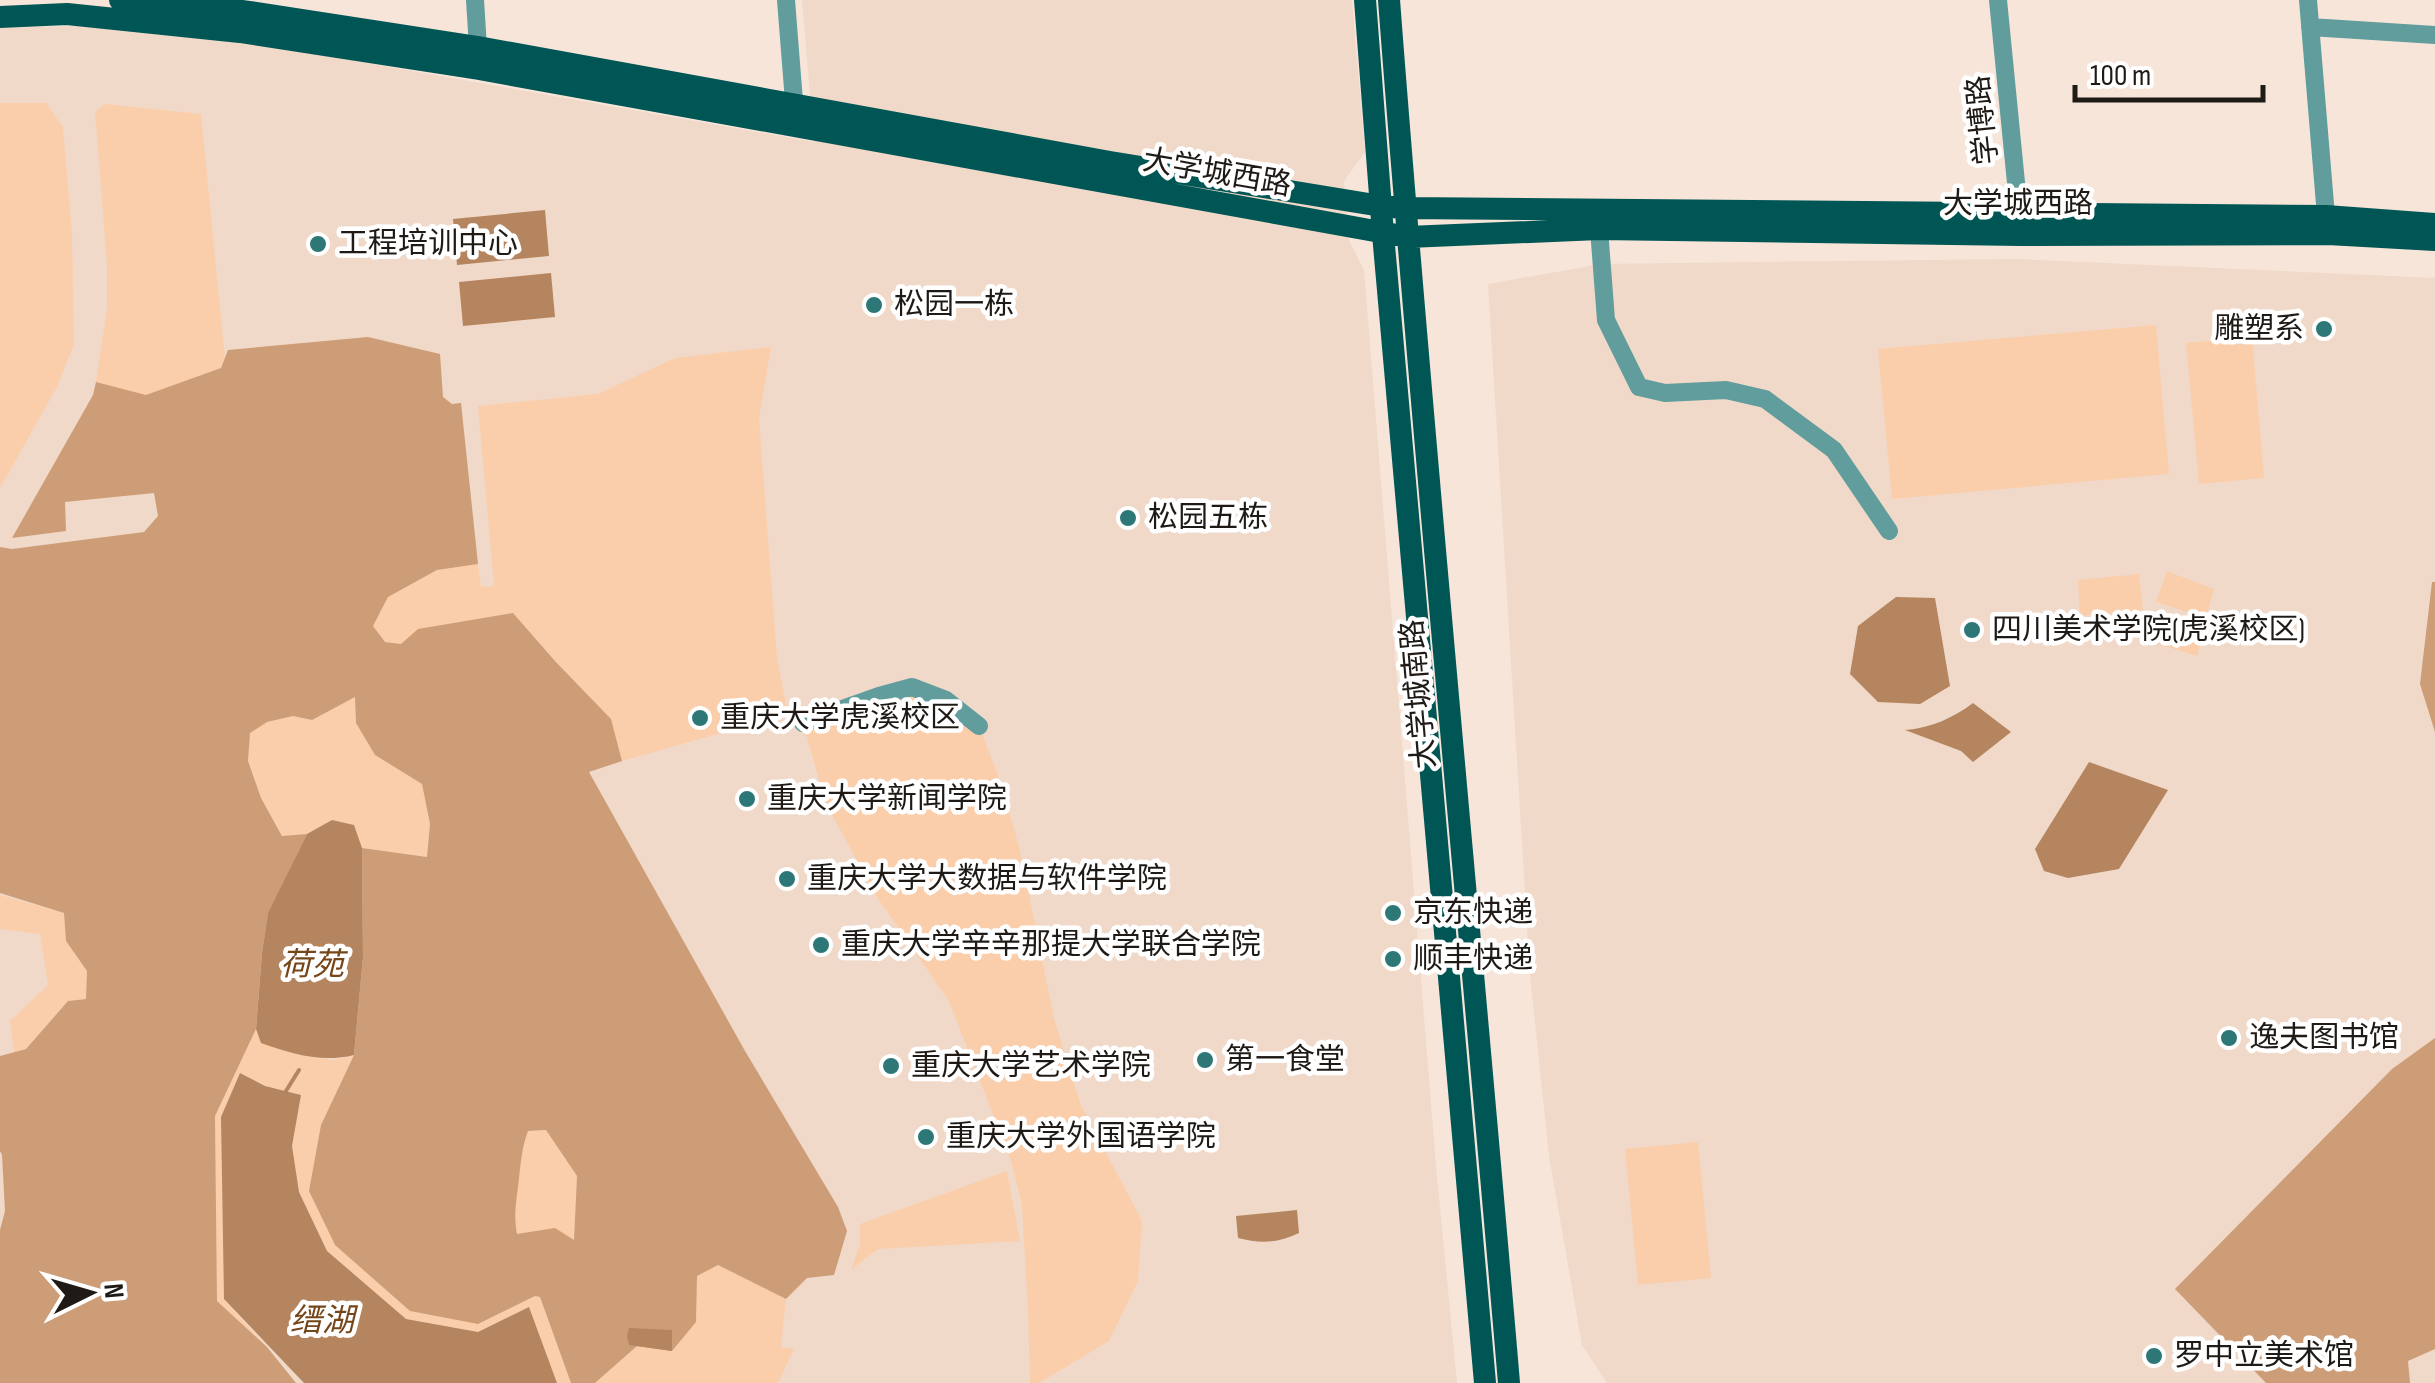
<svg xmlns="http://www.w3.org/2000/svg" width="2435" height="1383" font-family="'Sofia Sans Condensed','Noto Sans SC',sans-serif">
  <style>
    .built { fill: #f0d9c8 }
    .green { fill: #fbceab }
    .forest { fill: #cd9d77; fill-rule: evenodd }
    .water { fill: #b4855f }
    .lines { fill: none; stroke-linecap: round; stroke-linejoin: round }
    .stream { stroke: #b4855f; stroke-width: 4 }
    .minor { stroke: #619d9c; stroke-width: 18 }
    .major { stroke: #055; stroke-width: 22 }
    .poi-dot { fill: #2e7777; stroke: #fff; stroke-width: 4 }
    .labels { text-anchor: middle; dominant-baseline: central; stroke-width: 9; stroke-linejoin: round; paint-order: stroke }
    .street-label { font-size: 30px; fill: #1f1a15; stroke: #fff }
    .poi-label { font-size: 30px; fill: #1f1a15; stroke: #fff; text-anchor: start }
    .water-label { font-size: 32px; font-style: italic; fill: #76461b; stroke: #fff }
  </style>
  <rect width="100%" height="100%" fill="#f6e5d8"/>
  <!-- built -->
  <path class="built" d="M802,0H1352L1365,152L1344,181L1348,238L1364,270L1436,1166L1457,1383H0V28L77,26L242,41L814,142Z
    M2017,259L2435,278V1383H1607L1582,1345L1549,1156L1530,975L1488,284L1601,264Z"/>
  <!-- green -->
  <path class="green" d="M0,103H46L63,127L72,233L74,344L57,387L0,488Z
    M105,104L201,114L225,358L221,368L146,396L96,382L107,308V263L95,112Z
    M2156,325L2169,474L1892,499L1878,349Z
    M2252,337L2264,478L2199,484L2186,343Z
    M771,347L759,418L777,658L788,714L622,761L611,719L555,661L513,613L402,644L385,642L373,626L388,597L437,570L478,564L481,587L494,586L478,406L598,394L675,358Z
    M2167,571L2214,589L2206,618L2156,602Z
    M2139,574L2143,610L2080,616L2078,580Z
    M2157,609L2205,627L2197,656L2146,640Z
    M912,687L979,726L998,775L1019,846L1054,1018L1080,1103L1142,1221L1138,1281L1109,1341L1039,1383H1030L1028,1310L1022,1205L1011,1161L949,1001L877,897L826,804L803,723Z
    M355,696L375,755L422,784L430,824L428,857L362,848L354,826L332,820L307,834L283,837L261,798L248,761L250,732L267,722L293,716L312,720Z
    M0,895L64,913L66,941L87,971L86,999L68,1001L26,1049L14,1052L10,1021L48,985L40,934L0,929Z
    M256,1029L261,1043L333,1060L354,1055L321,1125L478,1324L535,1296L540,1297L571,1383H557L529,1307L478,1332L406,1319L327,1251L299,1192L292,1146L301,1095L265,1086L241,1073L224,1299L267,1347L217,1301L215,1116Z
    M546,1130L577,1176L574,1241L517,1235C512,1212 516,1201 519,1179C521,1162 522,1147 527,1131Z
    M1698,1142L1711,1278L1638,1285L1625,1149Z
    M1007,1171L1020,1241L878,1249L851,1270L860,1244V1224Z
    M718,1265L786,1299L781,1347L794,1349L778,1383H595L637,1346L696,1322L697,1276Z"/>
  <!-- forest -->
  <path class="forest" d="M368,337L440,354L443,397L452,404L461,403L478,564L437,570L388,597L373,626L385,642L401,644L418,629L513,613L555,661L611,719L622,761L589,772L745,1051L838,1207L847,1231L834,1275L807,1278L786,1299L718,1265L697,1276L696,1322L672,1351L637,1346L595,1383H571L540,1297L535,1296L478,1324L410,1311L335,1245L309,1191L321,1125L354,1055L363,957L362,848L427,857L430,824L422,784L375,755L356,723L355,697L312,720L293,716L267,722L250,733L248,761L261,798L282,836L307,834L268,914L262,953L256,1029L215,1116L217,1301L267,1347L296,1383H0V1230L5,1211L2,1155L0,1151V1056L26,1049L68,1001L86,999L87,971L66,941L64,913L0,893V547L12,549L144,532L158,516L154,493L65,502L66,531L12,538L93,395L96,382L146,395L221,368L228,350ZM546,1130L577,1176L574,1240L555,1228L517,1234C513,1213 517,1199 519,1178C521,1161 522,1147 528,1131Z
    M2432,582H2435V732L2420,684Z
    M2435,1038V1349L2408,1361L2410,1383H2266L2175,1289L2392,1069Z"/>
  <!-- water -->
  <path class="water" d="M545,210L549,256L457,265L453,219Z
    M551,273L555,317L463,326L459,282Z
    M1896,597L1935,598L1950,686L1920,704L1878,702L1850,674L1858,626Z
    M1973,703L2011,732L1973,762L1961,751L1905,730C1931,728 1953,718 1973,703Z
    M2089,762L2168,790L2119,869L2068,878L2044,871L2035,849Z
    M332,820L354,825L362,848L363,957L354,1055C322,1063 292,1054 261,1043L256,1029L262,953L268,913L307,834Z
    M240,1073L265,1086L301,1095L292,1146L299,1192L327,1251L406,1319L478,1332L529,1307L557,1383H304L224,1299L221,1117Z
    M1297,1210L1299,1233C1278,1243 1261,1244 1238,1238L1236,1216Z
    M629,1328L672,1330V1351L629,1345L627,1336Z"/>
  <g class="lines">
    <!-- stream -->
    <path class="stream" d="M286,1091L299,1070"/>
    <!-- minor -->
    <path class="minor" d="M475,0L478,47
      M786,0L795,114
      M1998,0L2020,223
      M2308,0L2327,228
      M2310,27L2435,35
      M1599,229L1606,320L1639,387L1665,393L1726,390L1765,399L1834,450L1889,531
      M803,723L879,696L912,687L946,700L979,726"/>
    <!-- major -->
    <path class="major" d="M120,0L243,11L478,47L1110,162L1381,206L1404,208L2326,216L2435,224
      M1365,0L1383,234L1485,1383
      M1389,0C1424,461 1470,922 1509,1383
      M0,17L67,14L240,32L479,69L1408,237L1599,229L2021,235L2328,234L2435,240"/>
  </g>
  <!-- markers -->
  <g class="poi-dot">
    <circle cx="318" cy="244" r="10"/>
    <circle cx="874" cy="305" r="10"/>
    <circle cx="2324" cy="329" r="10"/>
    <circle cx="1128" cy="518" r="10"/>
    <circle cx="1972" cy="630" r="10"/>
    <circle cx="700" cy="718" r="10"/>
    <circle cx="747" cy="799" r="10"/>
    <circle cx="787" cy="879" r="10"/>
    <circle cx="1393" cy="913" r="10"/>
    <circle cx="821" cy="945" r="10"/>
    <circle cx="1393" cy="959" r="10"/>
    <circle cx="2229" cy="1038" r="10"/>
    <circle cx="1205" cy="1060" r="10"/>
    <circle cx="891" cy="1066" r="10"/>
    <circle cx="926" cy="1137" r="10"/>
    <circle cx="2154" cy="1356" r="10"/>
  </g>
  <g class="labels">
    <!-- street labels -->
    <g class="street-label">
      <text transform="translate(1983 120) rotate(-96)">学博路</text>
      <text transform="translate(1217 173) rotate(10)">大学城西路</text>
      <text x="2018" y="204">大学城西路</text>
      <text transform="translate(1419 694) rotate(-95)">大学城南路</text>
    </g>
    <!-- poi labels -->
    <g class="poi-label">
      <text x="338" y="244">工程培训中心</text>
      <text x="894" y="305">松园一栋</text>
      <text x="2304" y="329" text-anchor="end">雕塑系</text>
      <text x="1148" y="518">松园五栋</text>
      <text x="1992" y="630">四川美术学院(虎溪校区)</text>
      <text x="720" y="718">重庆大学虎溪校区</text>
      <text x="767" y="799">重庆大学新闻学院</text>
      <text x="807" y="879">重庆大学大数据与软件学院</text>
      <text x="1413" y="913">京东快递</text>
      <text x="841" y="945">重庆大学辛辛那提大学联合学院</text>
      <text x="1413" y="959">顺丰快递</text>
      <text x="2249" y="1038">逸夫图书馆</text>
      <text x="1225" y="1060">第一食堂</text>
      <text x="911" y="1066">重庆大学艺术学院</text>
      <text x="946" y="1137">重庆大学外国语学院</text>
      <text x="2174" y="1356">罗中立美术馆</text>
    </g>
    <!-- water labels -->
    <g class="water-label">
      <text x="312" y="965">荷苑</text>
      <text x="322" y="1321">缙湖</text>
    </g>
  </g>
  <!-- north arrow -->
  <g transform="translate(90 1293) rotate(85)" stroke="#ffffff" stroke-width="8" paint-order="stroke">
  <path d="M0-8L18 38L0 25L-18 38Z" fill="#1f1a15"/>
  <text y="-15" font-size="28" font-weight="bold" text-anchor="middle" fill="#1f1a15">N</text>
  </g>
  <!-- scale -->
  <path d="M2075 85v15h188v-15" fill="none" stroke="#1f1a15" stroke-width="5"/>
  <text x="2090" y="85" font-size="30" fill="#1f1a15" stroke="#ffffff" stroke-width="8" paint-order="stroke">100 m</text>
</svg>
